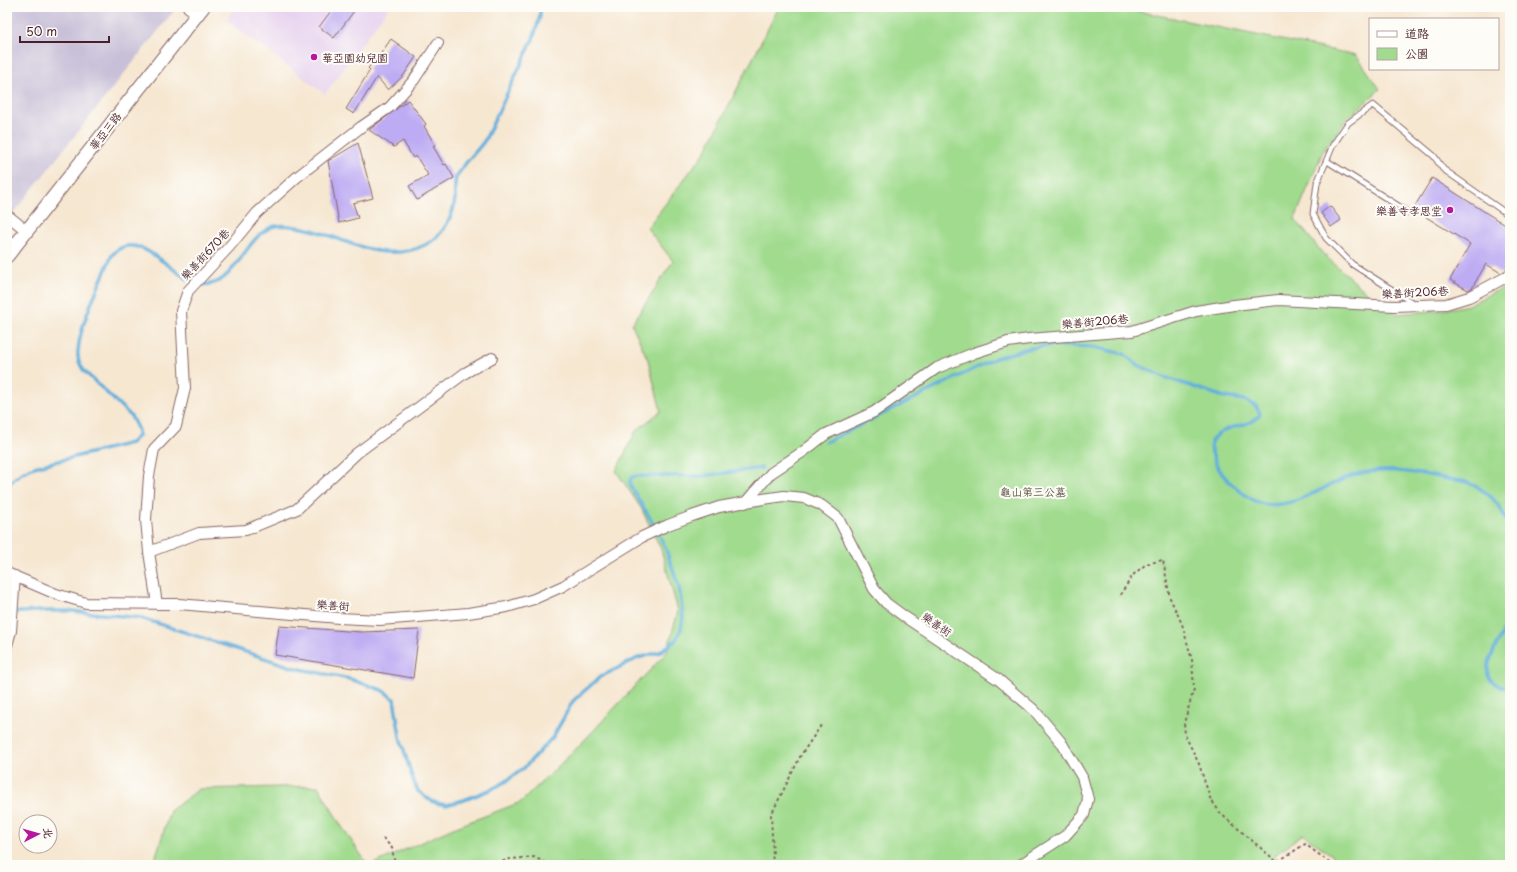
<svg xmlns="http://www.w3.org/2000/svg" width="1517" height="872" font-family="'Playpen Sans','LXGW WenKai TC',sans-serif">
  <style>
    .built { fill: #e7d2ef }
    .industrial { fill: #c8bfd8 }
    .green { fill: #a0db8e; stroke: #757d5c }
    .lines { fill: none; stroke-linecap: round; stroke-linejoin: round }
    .stream { stroke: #62afdb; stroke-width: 3.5 }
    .building { fill: #bdabf3 }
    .service-casing { stroke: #866565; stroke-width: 7 }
    .minor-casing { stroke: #866565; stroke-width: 12 }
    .tertiary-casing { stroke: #866565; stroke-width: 15 }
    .path { stroke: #866565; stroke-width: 2; stroke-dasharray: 3 3; stroke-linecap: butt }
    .service { stroke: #fff; stroke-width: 5 }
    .minor { stroke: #fff; stroke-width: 10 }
    .tertiary { stroke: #fff; stroke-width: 13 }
    .poi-dot { fill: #b5179e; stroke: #fdfcf7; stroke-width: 1.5 }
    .labels { text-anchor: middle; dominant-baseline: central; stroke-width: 4; stroke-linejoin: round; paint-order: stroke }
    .poi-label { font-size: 11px; fill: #4a1f2b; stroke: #fdfcf7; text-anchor: start }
    .street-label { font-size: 11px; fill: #4a1f2b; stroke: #fdfcf7 }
    .park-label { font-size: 11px; fill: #645749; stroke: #fdfcf7 }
  </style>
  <rect width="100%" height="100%" fill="#fdfcf7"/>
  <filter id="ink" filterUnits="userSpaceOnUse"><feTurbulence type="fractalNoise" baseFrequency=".025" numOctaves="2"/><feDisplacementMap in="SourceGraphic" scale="8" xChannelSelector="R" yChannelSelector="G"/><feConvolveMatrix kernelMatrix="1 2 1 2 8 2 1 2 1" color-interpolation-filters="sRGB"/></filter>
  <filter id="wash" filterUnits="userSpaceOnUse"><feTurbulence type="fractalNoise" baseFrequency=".012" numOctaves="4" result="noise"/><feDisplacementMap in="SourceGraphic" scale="16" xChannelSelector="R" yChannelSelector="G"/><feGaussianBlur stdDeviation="0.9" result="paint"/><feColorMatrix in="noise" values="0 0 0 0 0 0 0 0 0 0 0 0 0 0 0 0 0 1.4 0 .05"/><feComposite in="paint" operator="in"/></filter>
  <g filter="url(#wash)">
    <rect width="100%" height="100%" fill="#f6e7d1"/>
    <!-- built -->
    <path class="built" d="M236,7H389L325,94L226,20Z"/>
    <!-- industrial -->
    <path class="industrial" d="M7,7H177L7,221Z"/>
    <!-- green -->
    <path class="green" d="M779,7H1110L1132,10L1356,55L1380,89L1346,120L1323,151L1295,219L1323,254L1373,298L1396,314L1443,310L1468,305L1510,284V865H1345L1303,834L1276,854L1273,865H371L451,829L521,802L579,746L667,652L678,611L661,549L641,508L616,471L636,431L661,411L648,360L632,324L673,261L647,228L705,152Z
      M318,786L342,827L368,865H155V859L170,811L199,789Z"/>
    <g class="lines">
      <!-- stream -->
      <path class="stream" d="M826,442L996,358L1025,349L1051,345L1093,347L1124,354L1136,364L1164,377L1224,397L1244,400L1256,406L1260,414C1255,425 1234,425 1223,431C1219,433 1215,437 1211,441C1210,456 1219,473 1231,483C1238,489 1246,497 1255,501C1288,516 1327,482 1358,474C1387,467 1419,473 1448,479C1455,480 1463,480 1469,483C1474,485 1481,489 1485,492C1499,502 1506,516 1510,532
        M7,489C12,477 23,472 34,467L131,443L138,436V430L131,416L84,371C80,365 77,358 78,351C80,322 101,282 112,255C138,224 173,279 200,284C235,291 244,234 275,226C286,224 298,227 308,229C347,239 384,265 425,245C442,237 453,218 455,199C455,192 454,184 456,178C463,163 476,153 485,140L533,39L540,16V7
        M7,613L38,611H72L141,618L295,668L350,679L382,690L394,699L400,737L413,780L418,791L428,799L436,803L446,805L464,800L492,789L505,782L524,768L553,737L573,701L600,677L638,658L660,652L676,640L681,629L683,617L679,587L665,547L656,528L630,485V481L632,477L636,476H703L762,468
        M1510,613C1508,620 1505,627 1502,634C1493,655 1471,683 1510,688"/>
    </g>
    <g id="blocks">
      <!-- building -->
      <path class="building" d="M334,7H357L334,38L319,27Z
        M391,39L416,57L403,76L388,90L377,77L354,114L346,109L370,70L368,68L377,59Z
        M408,100L426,124L424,126L435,145L433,146L444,165L446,164L454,178L417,200L409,186L428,175L416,156L413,158L403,141L394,147L369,130Z
        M358,143L373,198L353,203L358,218L339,223L328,161Z
        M1432,178L1510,228V263L1506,270L1501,273L1486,264L1472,288L1468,290L1450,280L1470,244L1413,209Z
        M1330,206L1341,220L1331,227L1321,213Z
        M279,626L361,632L419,630L413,678L275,655Z"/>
    </g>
  </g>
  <g filter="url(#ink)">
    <use href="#blocks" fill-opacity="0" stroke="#866565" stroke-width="1"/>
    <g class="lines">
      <defs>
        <path id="service" d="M1327,161L1408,212
          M1413,303L1352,264L1326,238L1313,214L1317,183L1333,145L1348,123L1373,105L1434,156L1443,169L1510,216"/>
        <path id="minor" d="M188,7L197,14
          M7,215L27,231
          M745,503L771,473L804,451L826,434L874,412L937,368L974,353L1008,342L1029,339L1132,331L1196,311L1234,305L1278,300L1394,306L1446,304L1469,297L1510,275
          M149,552L199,533L246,530L297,509L357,453L465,373L492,358
          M7,573L56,594L86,603L179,604L339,618L380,620L468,613L507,607L534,599L563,586L642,537L668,525L692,516L719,507L763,499L784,496L804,498L821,505L838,518L874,589L886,603L905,617L999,680L1034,710L1061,742L1082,777L1088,799L1084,815L1065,836L1020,865
          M157,604L149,552L146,520L149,476L154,449L176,426L185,388L181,311L188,291L229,247L257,213L297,177L361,127L390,107L414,80L438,43
          M7,645L11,631L15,576"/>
        <path id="tertiary" d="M7,256L203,7"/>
      </defs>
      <!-- service casing -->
      <use href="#service" class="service-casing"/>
      <!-- minor casing -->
      <use href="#minor" class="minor-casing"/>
      <!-- tertiary casing -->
      <use href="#tertiary" class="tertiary-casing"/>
      <!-- path -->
      <path class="path" d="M1120,595L1133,575L1146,564L1163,560L1170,598L1182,624L1192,660L1194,689L1184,723L1185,735L1199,764L1210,798L1221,814L1277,862L1305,844L1333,865
        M383,838L392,848L395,865
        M491,865L510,859L534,857L550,865
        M771,865L773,856L771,815L801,755L822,724"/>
      <!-- service -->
      <use href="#service" class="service"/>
      <!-- minor -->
      <use href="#minor" class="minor"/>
      <!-- tertiary -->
      <use href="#tertiary" class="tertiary"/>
    </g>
  </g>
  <!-- markers -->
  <g class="poi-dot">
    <circle cx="314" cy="57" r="4"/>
    <circle cx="1450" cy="210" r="4"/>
  </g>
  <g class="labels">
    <!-- poi labels -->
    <g class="poi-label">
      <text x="322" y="57">華亞園幼兒園</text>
      <text x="1442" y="210" text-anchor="end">樂善寺孝思堂</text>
    </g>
    <!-- street labels -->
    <g class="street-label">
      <text transform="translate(105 131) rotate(-52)">華亞三路</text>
      <text transform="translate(205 254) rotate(-47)">樂善街670巷</text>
      <text transform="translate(1415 292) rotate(-3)">樂善街206巷</text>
      <text transform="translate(1095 321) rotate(-5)">樂善街206巷</text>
      <text transform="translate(333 605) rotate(4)">樂善街</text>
      <text transform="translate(937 624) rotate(34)">樂善街</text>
    </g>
    <!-- park labels -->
    <g class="park-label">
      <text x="1033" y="491">龜山第三公墓</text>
    </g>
  </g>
  <!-- margin -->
  <rect width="1517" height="872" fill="none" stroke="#fdfcf7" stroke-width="24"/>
  <!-- legend -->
  <rect x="1369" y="18" width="130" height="52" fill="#fdfcf7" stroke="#b5a4a5"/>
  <rect x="1377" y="31" width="20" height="6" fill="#ffffff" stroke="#b5a4a5"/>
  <text x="1405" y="38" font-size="12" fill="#4a1f2b">道路</text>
  <rect x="1377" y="48" width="20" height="12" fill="#a0db8e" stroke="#b5a4a5"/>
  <text x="1405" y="58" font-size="12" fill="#4a1f2b">公園</text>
  <!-- north arrow -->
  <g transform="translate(38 834) rotate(84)"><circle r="19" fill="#fdfcf7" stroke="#b5a4a5"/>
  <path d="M0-3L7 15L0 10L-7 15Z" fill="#b5179e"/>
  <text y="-6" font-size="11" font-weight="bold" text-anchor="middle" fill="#4a1f2b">北</text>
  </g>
  <!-- scale -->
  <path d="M20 36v6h89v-6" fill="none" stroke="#4a1f2b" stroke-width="2"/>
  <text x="26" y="36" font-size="12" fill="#4a1f2b" stroke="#fdfcf7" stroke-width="3" paint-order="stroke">50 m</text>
</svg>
